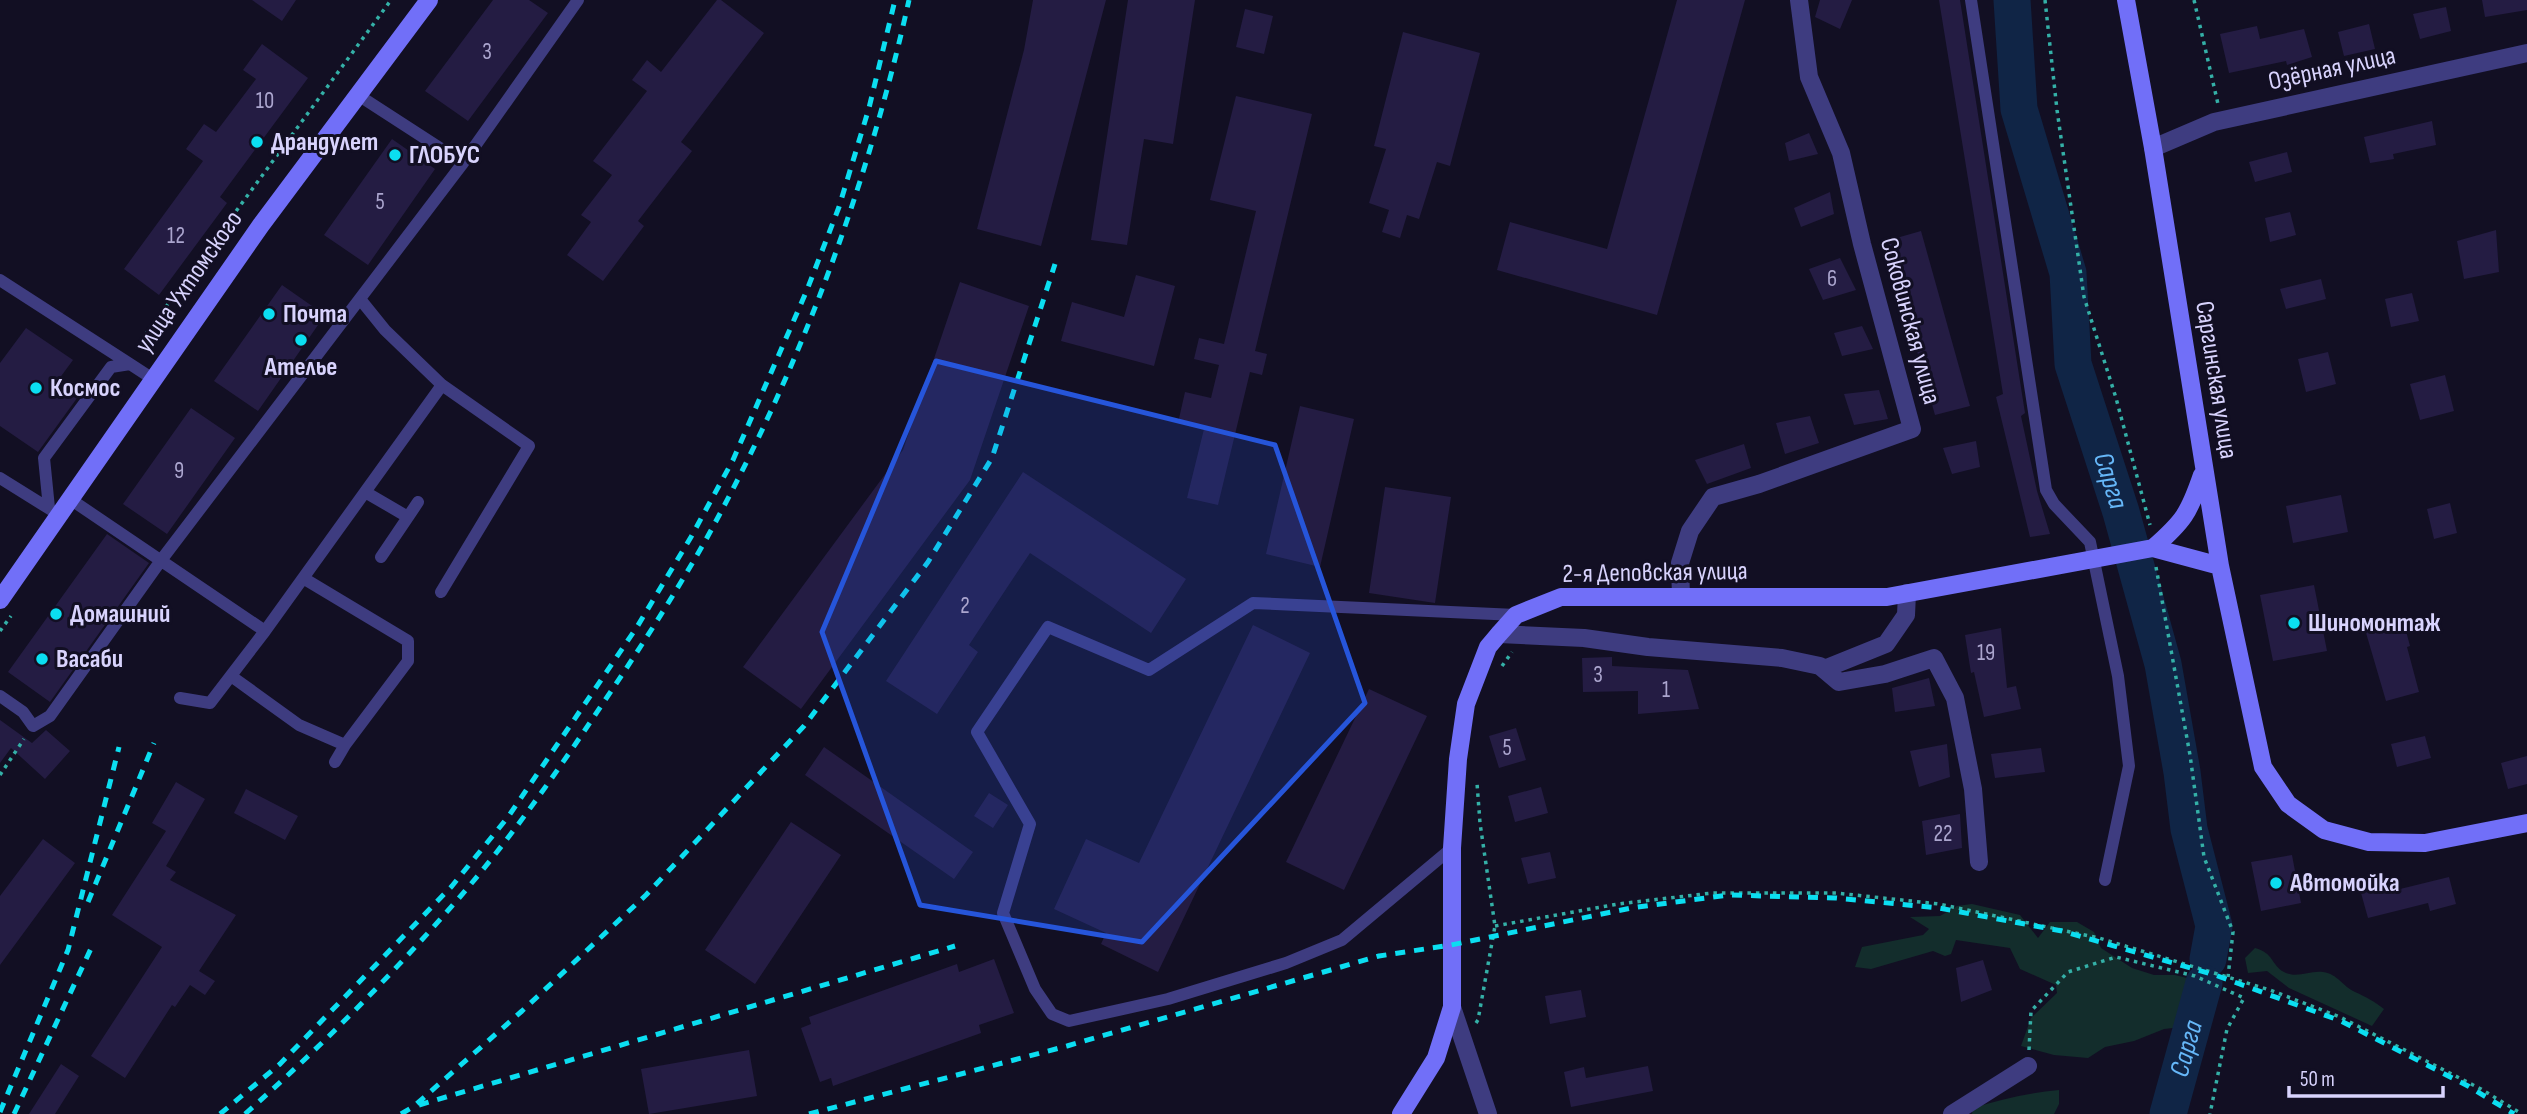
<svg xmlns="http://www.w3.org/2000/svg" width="2527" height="1114" font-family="'Sofia Sans Condensed',sans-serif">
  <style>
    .green { fill: #132d2c }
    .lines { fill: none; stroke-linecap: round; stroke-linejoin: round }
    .river { stroke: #102546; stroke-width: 37 }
    .building { fill: #241c43 }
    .path { stroke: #34b0a7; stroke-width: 3.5; stroke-dasharray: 3.5 5; stroke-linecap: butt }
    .lane { stroke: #3e3c80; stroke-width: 12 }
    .street { stroke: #3e3c80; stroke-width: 18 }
    .secondary { stroke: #716ff8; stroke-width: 18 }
    .rail { stroke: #0bdef1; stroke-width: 5; stroke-dasharray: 10 9; stroke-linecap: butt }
    .marked { fill: #2655da; fill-opacity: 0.2; stroke: #2655da; stroke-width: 5; stroke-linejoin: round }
    .poi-dot { fill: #0bdef1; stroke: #120f23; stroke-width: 2.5 }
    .labels { text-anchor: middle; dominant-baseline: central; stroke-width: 6; stroke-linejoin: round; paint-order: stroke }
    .number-label { font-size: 23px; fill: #aba5ce }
    .street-label { font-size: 26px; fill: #d8d3fd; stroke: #120f23 }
    .poi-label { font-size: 26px; font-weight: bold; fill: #d8d3fd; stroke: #120f23; text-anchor: start }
    .water-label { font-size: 28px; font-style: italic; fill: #66b7f8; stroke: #120f23 }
  </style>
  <rect width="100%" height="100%" fill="#120f23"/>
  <!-- green -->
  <path class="green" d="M1972,904L2020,915L2038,938L2050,922H2077L2094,932L2101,948L2132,968L2154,975H2175L2199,981L2206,990L2199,1025L2164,1029L2134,1041L2105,1047L2088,1058L2054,1055L2021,1046L2031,1018L2057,993L2056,985L2020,969L2010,948L1956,940L1951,954L1945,956L1933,951L1871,969L1855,967L1862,947L1923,935L1929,929L1910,917L1940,916L1957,906Z
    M2255,948C2274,953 2271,965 2284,972C2297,979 2310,970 2323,972C2338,974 2342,986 2355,992C2366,997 2374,1001 2384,1009L2372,1026L2289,988L2267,971L2248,973L2245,958Z
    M2059,1090V1104L2054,1114H1972L1973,1108C2002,1099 2029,1093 2059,1090Z"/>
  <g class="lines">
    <!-- river -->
    <g class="river">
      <path id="s1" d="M2012,0L2019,109L2068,273L2073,364L2121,512L2163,664L2182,772L2189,829L2214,926L2208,959"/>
      <path id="s2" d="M2168,1114L2204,983"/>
    </g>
  </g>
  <!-- building -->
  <path class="building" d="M252,0H296L282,21Z
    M493,0H529L548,13L468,121L425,91Z
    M717,0H721L764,33L681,142L692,151L638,221L644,226L603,281L567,255L591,222L581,215L612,175L593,161L647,91L632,80L647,60L661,72Z
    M1033,0H1106L1041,246L977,229L1024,50Z
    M1128,0H1195L1173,144L1144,139L1127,245L1091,240Z
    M1677,0H1745L1657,315L1497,270L1510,222L1607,249Z
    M1820,0H1852L1840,29L1815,17Z
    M1939,0H1960L2025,413L2021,416L2037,491L2050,534L2030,537L1996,397L2003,394Z
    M2482,0H2527V10L2485,17Z
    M2446,7L2451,31L2420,39L2413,14Z
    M1245,9L1273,16L1264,54L1236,47Z
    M2369,24L2375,49L2344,56L2338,32Z
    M2257,26L2260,39L2304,29L2312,57L2287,65L2286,61L2229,73L2220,34Z
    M1403,32L1480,53L1450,166L1437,162L1419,219L1407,215L1400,238L1382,232L1389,210L1369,203L1386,149L1374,146Z
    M262,44L308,78L220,197L227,203L159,295L124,269L203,161L186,149L204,124L216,132L256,79L243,70Z
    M1236,96L1312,114L1255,351L1267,354L1262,375L1250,372L1218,505L1187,498L1204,429L1178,423L1185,392L1211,398L1219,365L1194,359L1199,338L1224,344L1256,211L1210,200Z
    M2432,121L2436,145L2393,154L2394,159L2370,163L2364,137Z
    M1809,133L1818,154L1789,161L1785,143Z
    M392,139L435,169L368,265L324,235Z
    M2287,152L2292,172L2255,182L2249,162Z
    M1830,192L1834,214L1801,227L1794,208Z
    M2290,212L2296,235L2270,242L2265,218Z
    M2496,230L2499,272L2464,279L2457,241Z
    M1921,231L1970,406L1935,415L1886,241Z
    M1840,258L1856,290L1823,300L1809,269Z
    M1136,275L1175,286L1154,366L1061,341L1072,302L1124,317Z
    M2321,279L2326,299L2286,309L2280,289Z
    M960,282L1029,306L970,480L801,709L743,667L903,450Z
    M282,285L325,315L258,411L214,381Z
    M2412,293L2419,321L2391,327L2385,299Z
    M1862,326L1873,349L1842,356L1834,333Z
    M26,328L73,360L59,379L80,394L38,452L0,426V363Z
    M2328,352L2336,384L2306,392L2298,359Z
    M2445,375L2454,411L2420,420L2410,384Z
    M1879,390L1888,419L1854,425L1844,394Z
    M1300,406L1354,419L1320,567L1266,554Z
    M191,408L235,438L167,534L123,504Z
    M1810,416L1819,443L1785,454L1776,423Z
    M1976,441L1980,467L1952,474L1943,448Z
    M1744,444L1751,468L1707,484L1695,460Z
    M1023,472L1186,579L1151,633L1030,553L969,645L978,652L937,714L886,681Z
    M1385,487L1451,497L1435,603L1369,593Z
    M2341,495L2348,532L2293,543L2286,506Z
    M2450,503L2457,533L2434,539L2427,509Z
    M107,534L149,563L50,702L8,672Z
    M2314,585L2327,651L2273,661L2260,595Z
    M2402,616L2410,646L2407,647L2419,692L2386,701L2364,626Z
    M1253,625L1310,653L1158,972L1101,944L1106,933L1054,909L1086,839L1139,863Z
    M2001,628L2007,688L2016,686L2021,709L1984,717L1974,672L1971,673L1965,635Z
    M1612,657V666L1688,670L1699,709L1638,714V691L1583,692L1582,658Z
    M1929,678L1935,706L1895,712L1892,688Z
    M1369,689L1427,716L1344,890L1286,862Z
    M0,720L32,743L46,730L70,751L45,779L11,748L0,763Z
    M1516,728L1526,760L1499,768L1489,736Z
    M2425,736L2431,758L2397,767L2391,744Z
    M1947,744L1950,777L1919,787L1910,751Z
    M824,747L973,852L954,879L805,775Z
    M2041,748L2045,772L1995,778L1991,754Z
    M2527,756V784L2508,789L2501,763Z
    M176,782L205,799L166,866L176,872L170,880L236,915L199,971L215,981L205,995L190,985L175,1007L172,1005L125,1078L91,1056L162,947L112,915L166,831L152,823Z
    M1541,787L1548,813L1515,822L1508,796Z
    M246,789L298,816L285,840L234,813Z
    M989,793L1008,805L993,828L974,816Z
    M1960,814L1962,848L1926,855L1922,821Z
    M791,822L841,855L755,984L705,950Z
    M43,839L75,863L0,965V896Z
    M1550,852L1556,878L1528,884L1521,858Z
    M2292,855L2301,903L2261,911L2251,862Z
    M2449,877L2456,904L2430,911L2428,903L2368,918L2361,893L2394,884L2396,890Z
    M994,959L1014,1013L979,1025L981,1033L833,1086L831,1078L820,1082L801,1028L811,1024L809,1017L957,964L959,972Z
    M1983,960L1992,990L1961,1002L1956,968Z
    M1581,990L1586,1017L1550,1024L1545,996Z
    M749,1050L757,1096L649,1114L641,1069Z
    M61,1064L79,1076L55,1114H29Z
    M1648,1066L1653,1091L1571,1107L1564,1072L1584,1067L1586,1078Z"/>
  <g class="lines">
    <!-- path -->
    <path class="path" d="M2045,0L2057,110L2084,297L2116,398L2150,525
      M2194,0L2218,104
      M137,349L143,338L391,0
      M2156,567L2190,755L2204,857L2233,932L2228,977
      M0,631L11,616
      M1502,666L1512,652
      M0,775L24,739
      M1495,926L1618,904L1712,893H1836L1939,904L2099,938L2270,990L2340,1017L2481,1089L2522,1114
      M1476,1023L1478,1020L1495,926L1480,823L1477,783
      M2029,1050L2031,1011L2068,972L2116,957L2195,976L2244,998L2227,1029L2210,1114"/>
    <!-- lane -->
    <path class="lane" d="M1971,0L2046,490L2054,504L2090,542L2118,676L2129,766L2105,880
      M358,95L463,163
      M0,280L130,364
      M360,299L385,330L442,385L529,446L441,592
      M0,478L53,511
      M365,492L408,517L381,557
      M70,499L265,631L442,385
      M49,508L44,458L111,367L130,364L153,379
      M408,517L418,502
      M303,578L408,641V661L345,745
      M231,676L299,725L345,745L335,762
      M0,696L23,712L33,726L50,716L162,559L463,163L578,0
      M180,698L210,703L265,631
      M1452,848L1342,940L1286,963L1168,999L1069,1021L1052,1014L1035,989L1003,913L1030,824L977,732L1048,627L1149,670L1253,603L1516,615"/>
    <!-- street -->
    <path class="street" d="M2153,148L2214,122L2527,53
      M1681,597L1680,563L1690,531L1713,497L1759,484L1912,429L1862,244L1841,153L1809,77L1799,0
      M1499,634L1584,638L1648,647L1782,658L1820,666L1839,682L1885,674L1934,658L1955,698L1973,789L1979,862
      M1824,669L1886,644L1906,615L1907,593
      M1452,1007L1488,1114
      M1952,1114L2028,1066"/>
    <!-- secondary -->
    <path class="secondary" d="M2126,0L2153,148L2220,566L2263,767L2288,804L2324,830L2369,842L2425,843L2527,823
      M2153,548C2184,521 2189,513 2202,475
      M0,600L261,225L429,0
      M1401,1114L1436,1058L1452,1007V848L1458,759L1466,704L1488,647L1499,634L1516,615L1561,597H1887L2153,548L2220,566"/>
    <!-- rail -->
    <path class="rail" d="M88,902L154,743
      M419,1105L955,946
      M0,1112L68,950L119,747
      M14,1114L94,942
      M220,1114L280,1064L452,886L508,817L637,627L691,537L733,460L807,290L839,207L869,108L895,0
      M245,1114C321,1047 393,974 459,898C511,838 557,772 601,706C637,653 672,599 704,543C798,374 867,189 909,0
      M401,1114L413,1107L522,1011L646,895L804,726L928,562L992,458L1055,264
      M809,1114L1067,1046L1379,956L1451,945L1631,908L1729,895L1836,898L1939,908L2062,931L2215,975L2341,1021L2468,1086L2514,1114"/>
  </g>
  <!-- marked area -->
  <path class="marked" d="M936,361L1275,445L1365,703L1142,942L920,905L822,632Z"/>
  <!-- markers -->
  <g class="poi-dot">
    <circle cx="257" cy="142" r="7"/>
    <circle cx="395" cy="155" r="7"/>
    <circle cx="269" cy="314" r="7"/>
    <circle cx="301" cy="340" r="7"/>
    <circle cx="36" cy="388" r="7"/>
    <circle cx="56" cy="614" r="7"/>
    <circle cx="2294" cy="623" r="7"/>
    <circle cx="42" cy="659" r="7"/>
    <circle cx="2276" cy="883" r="7"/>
  </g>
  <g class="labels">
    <!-- number labels -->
    <g class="number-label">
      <text x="487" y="52">3</text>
      <text x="265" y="101">10</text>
      <text x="380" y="202">5</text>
      <text x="176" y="236">12</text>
      <text x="1832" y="279">6</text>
      <text x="179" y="471">9</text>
      <text x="965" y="606">2</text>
      <text x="1986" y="653">19</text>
      <text x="1598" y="675">3</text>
      <text x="1666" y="690">1</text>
      <text x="1507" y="748">5</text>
      <text x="1943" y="834">22</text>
    </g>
    <!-- street labels -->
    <g class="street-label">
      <text transform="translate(2332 69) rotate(-12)">Озёрная улица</text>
      <text transform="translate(189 282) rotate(-55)">улица Ухтомского</text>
      <text transform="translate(1910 321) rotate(75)">Соковинская улица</text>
      <text transform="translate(2216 380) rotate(81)">Саргинская улица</text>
      <text transform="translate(1655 573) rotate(-1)">2-я Деповская улица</text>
    </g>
    <!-- poi labels -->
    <g class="poi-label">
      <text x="271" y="142">Драндулет</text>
      <text x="409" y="155">ГЛОБУС</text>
      <text x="283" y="314">Почта</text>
      <text x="301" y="367" text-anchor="middle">Ателье</text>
      <text x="50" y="388">Космос</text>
      <text x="70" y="614">Домашний</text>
      <text x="2308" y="623">Шиномонтаж</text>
      <text x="56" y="659">Васаби</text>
      <text x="2290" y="883">Автомойка</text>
    </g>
    <!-- water labels -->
    <g class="water-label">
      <text stroke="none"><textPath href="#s1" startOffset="494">Сарга</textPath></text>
      <text stroke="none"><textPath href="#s2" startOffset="68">Сарга</textPath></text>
    </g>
  </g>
  <!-- scale -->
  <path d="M2289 1086v10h154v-10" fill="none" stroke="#d8d3fd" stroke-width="3.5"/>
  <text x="2300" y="1086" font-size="21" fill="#d8d3fd" stroke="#120f23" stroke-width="5" paint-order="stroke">50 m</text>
</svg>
